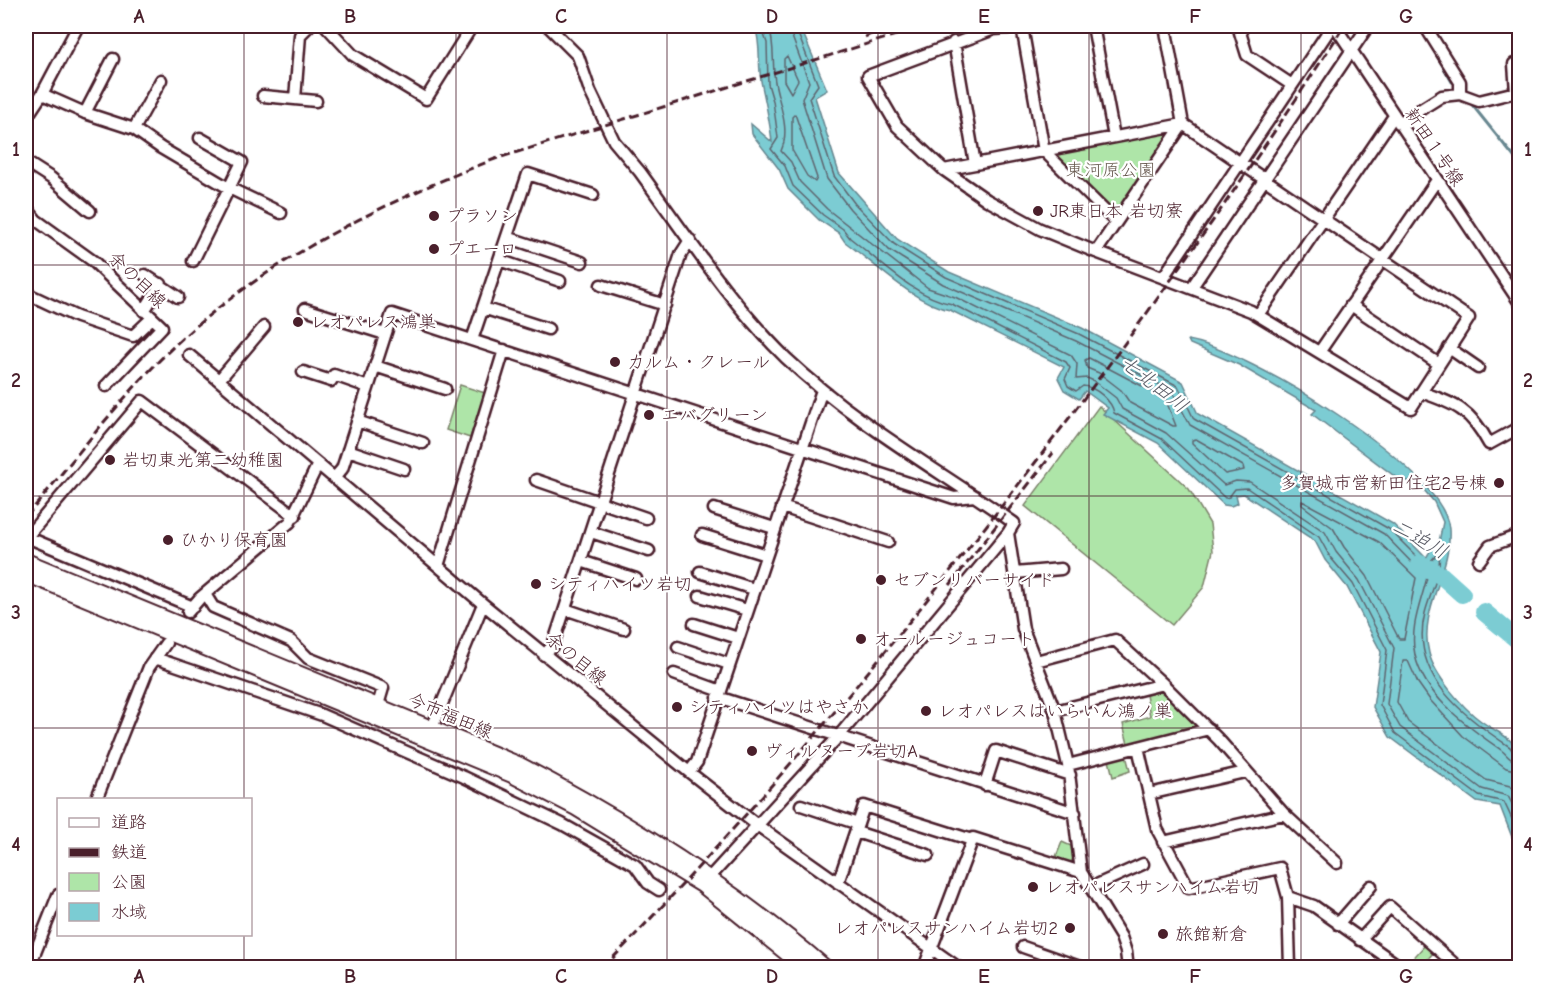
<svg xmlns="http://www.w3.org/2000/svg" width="1545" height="993" font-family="'Comic Neue','Klee One',sans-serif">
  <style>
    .green { fill: #aee5a8; stroke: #7c826a; stroke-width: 1.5 }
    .water { fill: #7bccd3; stroke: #678790; stroke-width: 1.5 }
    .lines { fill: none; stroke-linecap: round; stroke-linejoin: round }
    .shore { stroke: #5e646e; stroke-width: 1.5 }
    .stream { stroke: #678790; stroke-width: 3 }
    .river { stroke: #7bccd3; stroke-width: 18 }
    .minor-casing { stroke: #4a1f2b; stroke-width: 15 }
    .major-casing { stroke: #4a1f2b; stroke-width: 18 }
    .minor { stroke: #fff; stroke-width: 10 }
    .major { stroke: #fff; stroke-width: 14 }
    .rail { stroke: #4a1f2b; stroke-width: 3; stroke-dasharray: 9 4.5; stroke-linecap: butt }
    .grid { fill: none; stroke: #4a1f2b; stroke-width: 1.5; stroke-opacity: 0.55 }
    .poi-dot { fill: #4a1f2b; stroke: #fff; stroke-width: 2 }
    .labels { text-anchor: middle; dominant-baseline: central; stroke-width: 4.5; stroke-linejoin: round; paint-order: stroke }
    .street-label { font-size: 18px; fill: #4a1f2b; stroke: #fff }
    .park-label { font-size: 18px; fill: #685a50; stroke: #fff }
    .poi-label { font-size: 18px; fill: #4a1f2b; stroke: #fff; text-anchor: start }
    .water-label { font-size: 20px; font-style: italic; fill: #5b5c66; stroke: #fff }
    .neatline { fill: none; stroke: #4a1f2b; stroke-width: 2 }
    .grid-label { font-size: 20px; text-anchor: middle; font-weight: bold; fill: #4a1f2b }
  </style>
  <rect width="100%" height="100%" fill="#fff"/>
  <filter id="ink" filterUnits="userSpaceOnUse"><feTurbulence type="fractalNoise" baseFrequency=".0167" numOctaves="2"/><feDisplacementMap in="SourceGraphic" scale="12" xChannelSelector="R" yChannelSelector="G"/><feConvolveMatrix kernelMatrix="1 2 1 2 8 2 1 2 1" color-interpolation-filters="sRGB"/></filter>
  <g filter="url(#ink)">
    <!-- green -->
    <path class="green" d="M1167,132L1169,136L1116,213L1056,159L1058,152Z
      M460,385L485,393L470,438L446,430Z
      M1099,406L1189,489L1210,524L1213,551L1204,587L1172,625L1025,506Z
      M1158,692L1166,693L1194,721V728L1128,744L1123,724L1150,716L1146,695Z
      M1126,755L1130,771L1113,777L1109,760Z
      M1062,842L1071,846L1073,859L1070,863L1055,859Z
      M1425,945L1433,953L1421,967H1413L1408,964Z"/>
    <!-- water -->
    <path class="water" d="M755,26H800L827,90L815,97L839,173L897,239L949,272L1082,328L1183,382L1198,414L1393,524L1426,558L1433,546L1439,542L1443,522L1434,502L1419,484L1397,478L1312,414L1316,410L1239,365L1190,344L1188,340C1245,349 1445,468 1449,529C1452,571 1418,611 1429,653C1434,675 1463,708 1481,721C1497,733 1513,736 1520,756L1519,844L1512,837L1500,806L1477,802L1390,737L1373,707L1381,652L1347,587L1325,560L1315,541L1244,494L1236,495L1238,503L1231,506L1224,505L1158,443L1103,414L1108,408L1085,391L1079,399L1064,390L1058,378L1064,367L950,310C915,304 874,263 845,242L839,233L819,220L788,189L779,169L752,134L751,124L772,142C770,122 766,105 762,86C757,65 762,48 755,26Z"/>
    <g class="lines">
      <!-- shore -->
      <path class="shore" d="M761,26L767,43L768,84L773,101L778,138L771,149L785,166L793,186L823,215L843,229L850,238C880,261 914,297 952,304L1066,362L1070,368L1065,379L1068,386L1076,391L1083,386C1096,387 1112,401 1114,413L1162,439L1225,498L1229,497L1235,489L1247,488L1319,537L1330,557L1353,584L1387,650L1380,705L1395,733L1479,796L1504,802L1520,836
        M769,26C775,45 772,62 775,82C779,105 791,129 781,151L791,162L800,182L827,209L928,288L955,297L1071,355L1077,364L1076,379L1087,378L1094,381L1116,398L1122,409L1166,433L1224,485L1236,481L1250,482L1325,532L1336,552L1359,580L1394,648L1387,704L1400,727L1482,789L1508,796L1520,819
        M788,26L809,82L802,99L827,179L850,209L889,250L943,284L1076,341L1172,391L1190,425L1384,534L1416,567L1428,573C1422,601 1409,626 1415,655C1424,697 1469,727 1501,750C1508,755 1509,761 1520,762
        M795,26L818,85L809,98L834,176L855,204L894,244L946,277L1079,334L1178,386L1194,419L1389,529L1423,563H1429L1436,555H1439C1442,572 1429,596 1425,613C1409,675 1463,716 1510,747L1514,753L1520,754
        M787,56L798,80L791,93L784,81V59Z
        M795,114L817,178L815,182L807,176L792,150V117Z
        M1089,358L1165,398L1176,426H1173L1130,403L1121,390L1099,373L1087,368L1085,360Z
        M1196,439L1243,466L1244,470L1225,474L1192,443V440Z
        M1302,501L1379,542L1416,578L1404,639H1399L1367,576L1344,547L1333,528L1302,505Z
        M1520,771L1506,768L1463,736L1430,700L1418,683L1408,661H1403L1397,702L1408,722L1486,780L1510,786L1520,795"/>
      <!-- stream -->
      <path class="stream" d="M1428,40L1452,82
        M1469,101L1514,157L1520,168"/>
      <!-- river -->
      <path class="river" d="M1420,564L1442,576L1462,594
        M1484,612L1520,642"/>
      <defs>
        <path id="minor" d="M326,26L353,55L426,99L472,26
          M456,26L467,33
          M548,26L578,56L590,91L614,141L640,172C686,235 730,303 786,358C856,424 937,469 1014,523L1008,533L1023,629L1055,711L1068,765L1081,872L1121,937L1126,952L1128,968
          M1093,26L1114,137
          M1238,26L1247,55L1292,85
          M1335,26L1520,303
          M1425,26L1460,82V94
          M1022,27L1044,151L1116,222
          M954,42L975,164
          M1514,64L1516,92
          M42,94L85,113L134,129L161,148L227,187L281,213
          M263,96L316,101
          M295,99L300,35L309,26
          M85,113L113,59
          M26,118L42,94L78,26
          M1399,123L1442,96L1460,94L1479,101L1520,91
          M134,129L161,80
          M26,162L51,178L90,211
          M944,170L1183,124L1469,318L1411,408L1251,311L1096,252L1040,229L987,200L944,170L897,126L868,76L994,29L1037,26
          M26,207L36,220L93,261L162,327L106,386
          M507,237L582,262
          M1096,252L1183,124L1165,26
          M499,260L560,281
          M193,261L242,162L200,138
          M145,275L178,297
          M1164,276L1332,26
          M601,285L665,305
          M1192,287L1368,26
          M28,294L77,317L133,336L152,318
          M1351,305L1439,364
          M483,308L548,329
          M305,309L385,334
          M144,311L161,284
          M1258,315L1394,116
          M472,340L528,174L593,195
          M1449,348L1478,368
          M1320,351L1437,180
          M189,355L483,604L689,772L757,825L959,968
          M375,366L445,389
          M303,372L331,381L334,375L368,387
          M219,380L264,327
          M1421,392C1456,404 1471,410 1489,444L1520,427
          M357,421L423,443
          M348,450L404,469
          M335,477L342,469L392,314L954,498L975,496
          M536,480L646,518
          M782,507L888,542
          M714,509L774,528
          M591,532L649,551
          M702,535L766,555
          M27,537L193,607
          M26,538L142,401L295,516
          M581,561L636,579
          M1479,561L1490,546L1520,535
          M438,566L504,350
          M700,572L754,589
          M1015,573L1061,569
          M205,594L213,607L291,641L308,658L383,688L378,705
          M700,596L747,610
          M565,609L624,629
          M188,612L200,598L290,522L318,464
          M694,624L738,638
          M678,647L729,664
          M544,655L553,645L681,254L690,240
          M155,658L322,715L464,777L562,824L635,865L648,883L659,890
          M1036,661L1115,640L1163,684
          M674,674L721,691
          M718,697L1075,813
          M1055,711L1163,684L1219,740L1284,814L1337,863
          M432,728L483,604
          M1138,747L1157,829L1189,888L1280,868L1288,897L1314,906L1402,968
          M1068,765L1209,729
          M689,772L697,762L822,390
          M985,785L996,751L1070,775
          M1149,794L1245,772
          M96,800L149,667L166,643
          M801,805L858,824
          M856,832L928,855
          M1163,842L1284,814
          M710,877L838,737L1008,533
          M838,883L864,806L972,840
          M1090,888L1143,864
          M1288,897L1290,968
          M1338,924L1371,886
          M1360,940L1390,907L1459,968
          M1023,947L1083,968
          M29,968L58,895
          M924,968L973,838L1081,872"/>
        <path id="major" d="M26,561L518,764C628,821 731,887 826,968
          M26,574L512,775L576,808L702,885L805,968"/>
      </defs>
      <!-- minor casing -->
      <use href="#minor" class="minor-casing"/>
      <!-- major casing -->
      <use href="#major" class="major-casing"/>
      <!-- minor -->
      <use href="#minor" class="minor"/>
      <!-- major -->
      <use href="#major" class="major"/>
      <!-- rail -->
      <path class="rail" d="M865,37L889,26
        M26,517C78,455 128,387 188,333C276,256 386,201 495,159L925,26
        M950,585L1053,453
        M603,968C745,823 876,666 1001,507C1122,351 1237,192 1344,26"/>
    </g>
  </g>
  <!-- grid -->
  <path class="grid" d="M244,26V800M456,26V968M667,26V968M878,26V968M1089,26V968M1301,26V968M26,265H1520M26,496H1520M26,728H1520M244,934V968"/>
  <!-- markers -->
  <g class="poi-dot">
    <circle cx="1038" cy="211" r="6"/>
    <circle cx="434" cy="216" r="6"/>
    <circle cx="434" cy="249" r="6"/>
    <circle cx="298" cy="322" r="6"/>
    <circle cx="615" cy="362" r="6"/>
    <circle cx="649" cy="415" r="6"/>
    <circle cx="110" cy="460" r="6"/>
    <circle cx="1499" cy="483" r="6"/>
    <circle cx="168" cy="540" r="6"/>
    <circle cx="881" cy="580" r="6"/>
    <circle cx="536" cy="584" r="6"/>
    <circle cx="861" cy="639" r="6"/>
    <circle cx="677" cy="707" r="6"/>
    <circle cx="926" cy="711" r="6"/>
    <circle cx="752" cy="751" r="6"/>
    <circle cx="1033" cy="887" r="6"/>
    <circle cx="1070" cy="928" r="6"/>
    <circle cx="1163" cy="934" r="6"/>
  </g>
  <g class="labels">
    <!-- street labels -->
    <g class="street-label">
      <text transform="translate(1434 147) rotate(56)">新田１号線</text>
      <text transform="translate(137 280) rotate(44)">余の目線</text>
      <text transform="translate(576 659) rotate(39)">余の目線</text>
      <text transform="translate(450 716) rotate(23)">今市福田線</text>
    </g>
    <!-- park labels -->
    <g class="park-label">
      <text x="1111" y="170">東河原公園</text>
    </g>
    <!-- poi labels -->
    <g class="poi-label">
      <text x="1050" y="211">JR東日本 岩切寮</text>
      <text x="446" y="216">プラソン</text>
      <text x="446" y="249">プエーロ</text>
      <text x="310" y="322">レオパレス鴻巣</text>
      <text x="627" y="362">カルム・クレール</text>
      <text x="661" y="415">エバグリーン</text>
      <text x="122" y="460">岩切東光第二幼稚園</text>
      <text x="1487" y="483" text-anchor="end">多賀城市営新田住宅2号棟</text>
      <text x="180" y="540">ひかり保育園</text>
      <text x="893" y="580">セブンリバーサイド</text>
      <text x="548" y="584">シティハイツ岩切</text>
      <text x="873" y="639">オールージュコート</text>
      <text x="689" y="707">シティハイツはやさか</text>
      <text x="938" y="711">レオパレスはいらいん鴻ノ巣</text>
      <text x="764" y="751">ヴィルヌーブ岩切A</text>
      <text x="1045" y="887">レオパレスサンハイム岩切</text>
      <text x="1058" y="928" text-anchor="end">レオパレスサンハイム岩切2</text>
      <text x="1175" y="934">旅館新倉</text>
    </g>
    <!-- water labels -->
    <g class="water-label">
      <text transform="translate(1154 384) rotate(38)">七北田川</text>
      <text transform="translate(1420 539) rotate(29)">二迫川</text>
    </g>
  </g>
  <!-- margin -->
  <rect width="1545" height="993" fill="none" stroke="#fff" stroke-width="66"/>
  <!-- legend -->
  <rect x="57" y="798" width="195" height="138" fill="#ffffff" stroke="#b7a5aa" stroke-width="1.5"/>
  <rect x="69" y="818" width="30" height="9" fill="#ffffff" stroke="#b7a5aa" stroke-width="1.5"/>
  <text x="111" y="828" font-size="18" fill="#4a1f2b">道路</text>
  <rect x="69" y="848" width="30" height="9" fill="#4a1f2b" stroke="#b7a5aa" stroke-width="1.5"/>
  <text x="111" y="858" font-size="18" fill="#4a1f2b">鉄道</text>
  <rect x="69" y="873" width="30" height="18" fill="#aee5a8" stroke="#b7a5aa" stroke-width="1.5"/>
  <text x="111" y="888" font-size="18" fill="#4a1f2b">公園</text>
  <rect x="69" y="903" width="30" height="18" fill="#7bccd3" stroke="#b7a5aa" stroke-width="1.5"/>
  <text x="111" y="918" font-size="18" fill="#4a1f2b">水域</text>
  <rect x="33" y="33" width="1479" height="927" class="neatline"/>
  <g class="grid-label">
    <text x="139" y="23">A</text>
    <text x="350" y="23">B</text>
    <text x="561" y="23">C</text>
    <text x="772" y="23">D</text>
    <text x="984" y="23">E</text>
    <text x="1195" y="23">F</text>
    <text x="1406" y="23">G</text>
    <text x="16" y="156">1</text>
    <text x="1528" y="156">1</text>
    <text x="16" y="387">2</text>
    <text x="1528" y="387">2</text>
    <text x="16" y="619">3</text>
    <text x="1528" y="619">3</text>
    <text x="16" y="851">4</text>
    <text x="1528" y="851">4</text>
    <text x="139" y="983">A</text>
    <text x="350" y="983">B</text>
    <text x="561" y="983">C</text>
    <text x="772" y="983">D</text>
    <text x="984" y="983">E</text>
    <text x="1195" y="983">F</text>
    <text x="1406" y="983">G</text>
  </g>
</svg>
